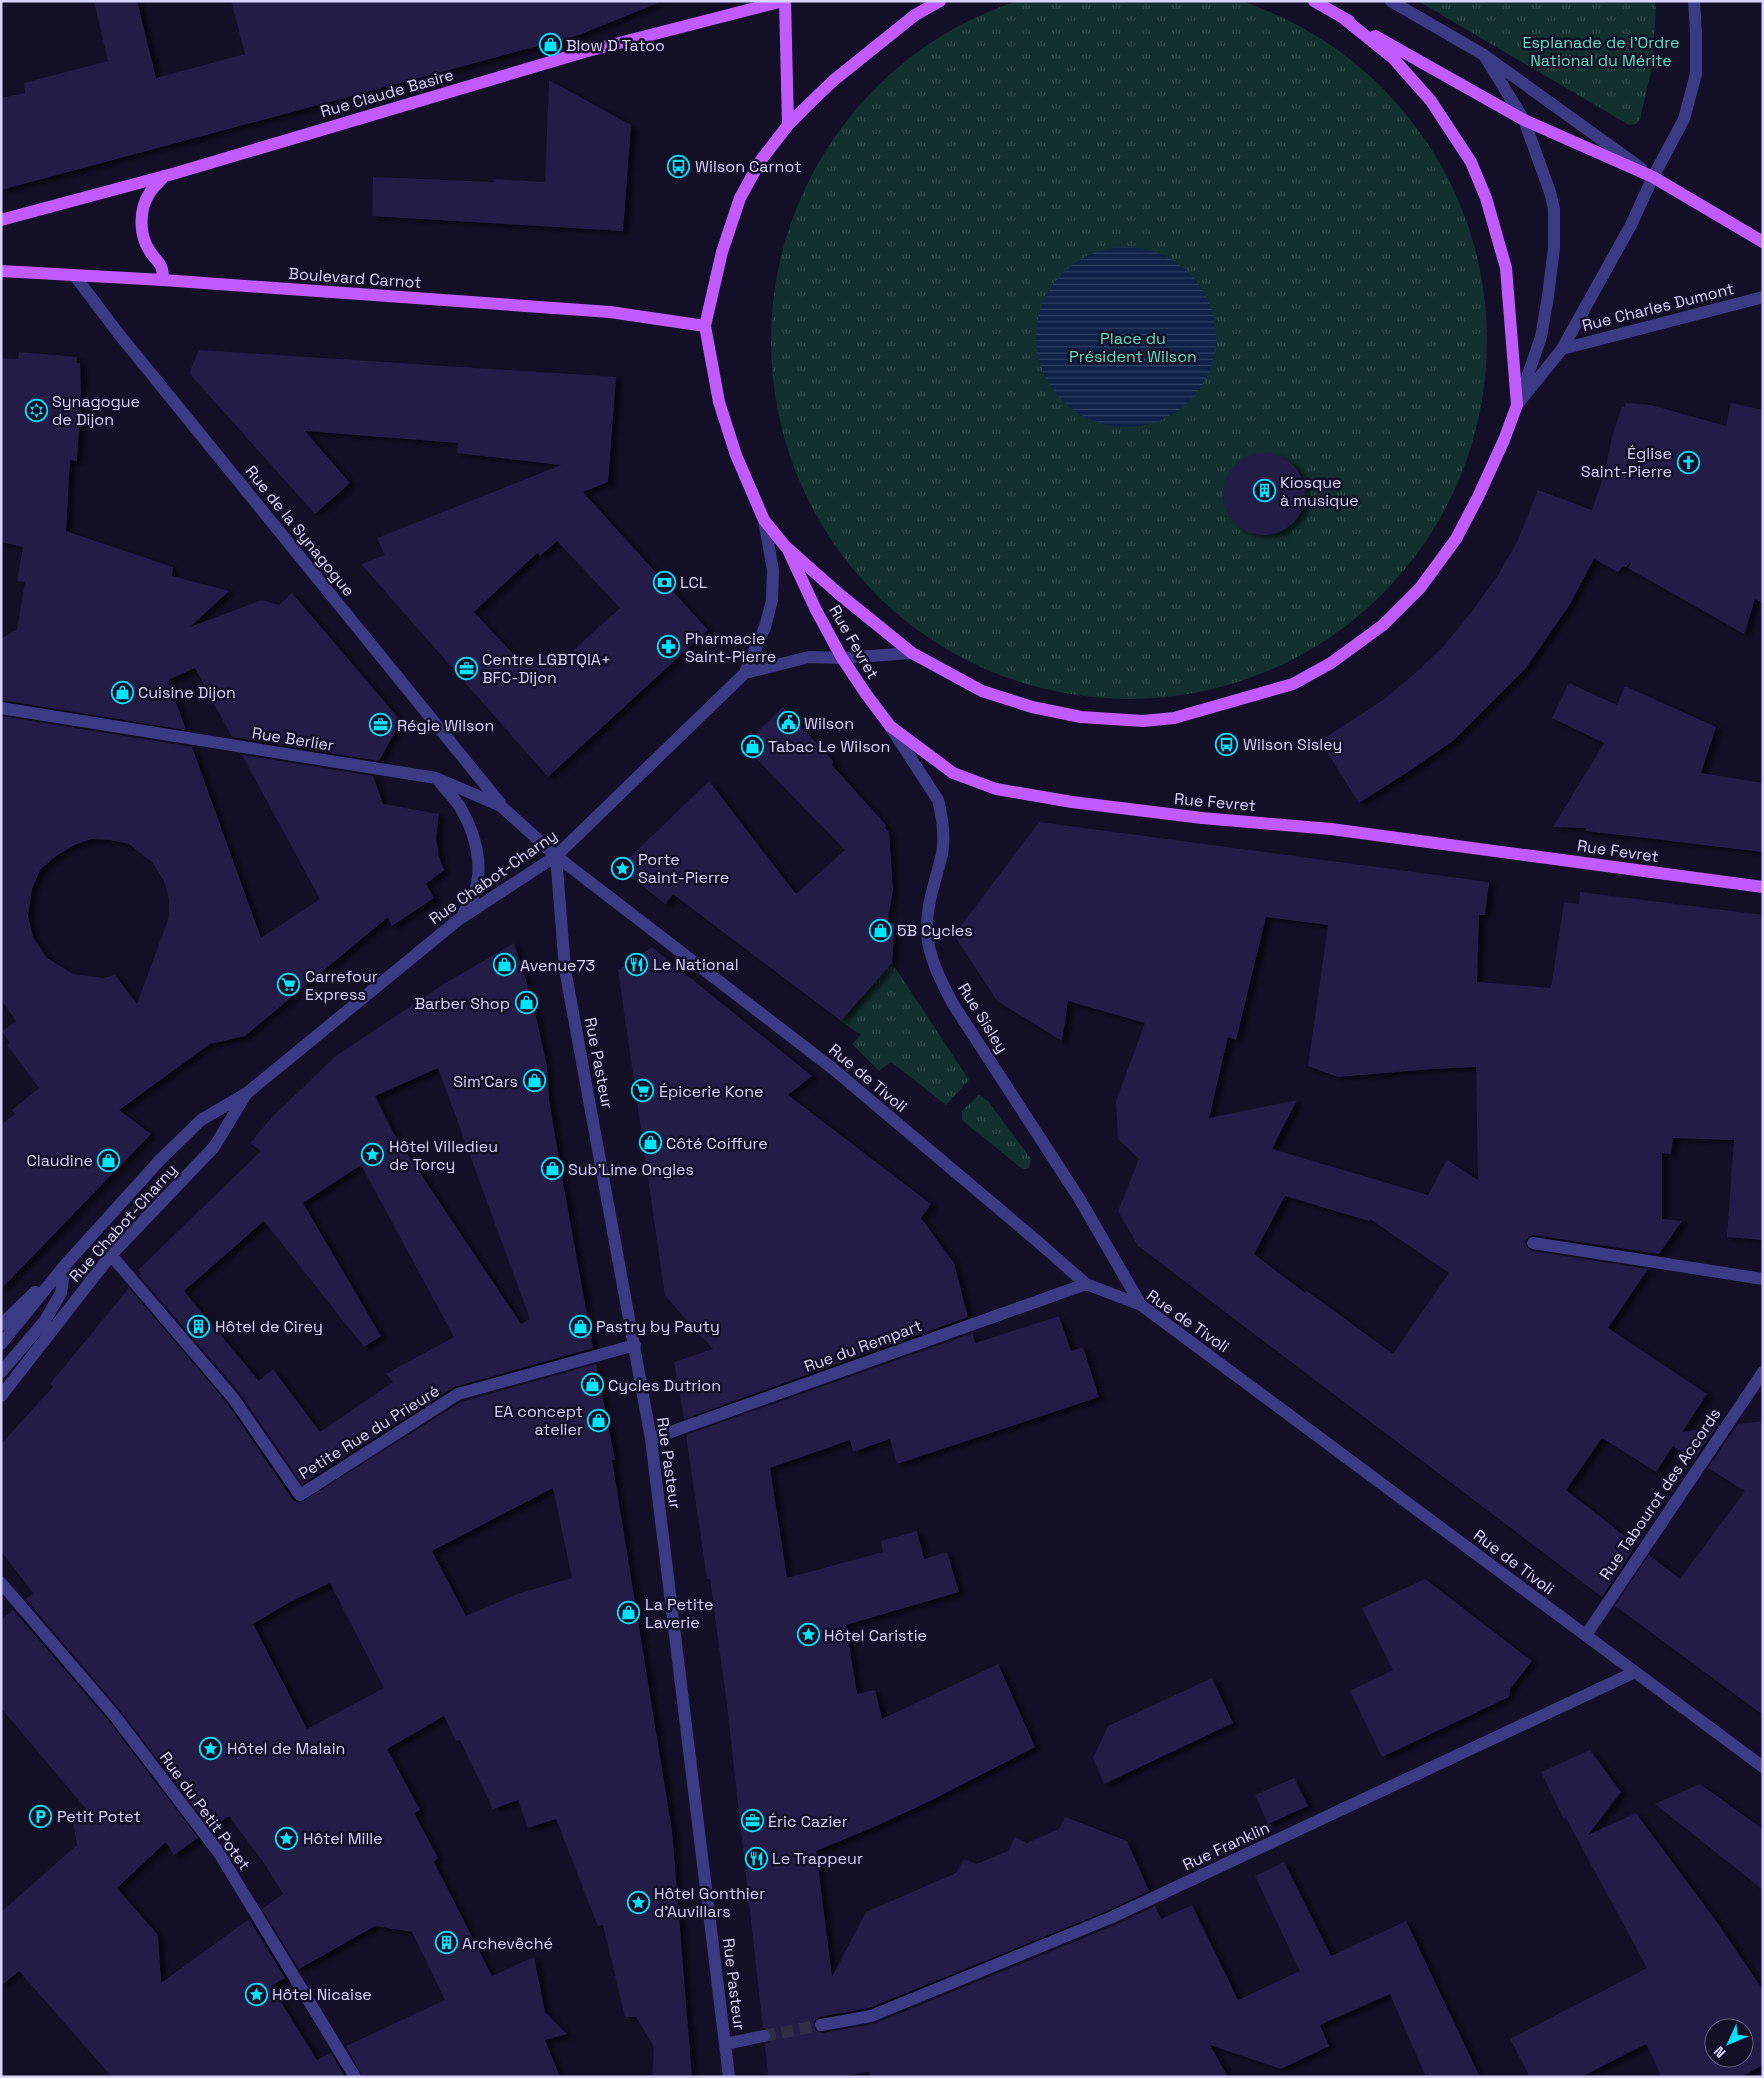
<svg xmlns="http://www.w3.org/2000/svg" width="1764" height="2078" font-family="'Space Grotesk',sans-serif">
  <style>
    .park { fill: url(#park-tufts) }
    .water { fill: url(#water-rules) }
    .building { fill: #241b47; fill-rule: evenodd; filter: url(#shadow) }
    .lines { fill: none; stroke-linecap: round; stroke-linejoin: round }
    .minor-tunnel { stroke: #312d47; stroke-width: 12; stroke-dasharray: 12 6; stroke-linecap: butt }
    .minor { stroke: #3d3a85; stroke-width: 12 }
    .major { stroke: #c25bff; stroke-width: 12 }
    .labels { text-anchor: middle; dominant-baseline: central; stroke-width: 5; stroke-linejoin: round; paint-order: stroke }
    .park-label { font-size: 16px; fill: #5fe0c0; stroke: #130f26 }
    .poi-label { font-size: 16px; fill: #d9d4ff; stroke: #130f26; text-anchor: start }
    .street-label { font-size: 16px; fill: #d9d4ff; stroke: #130f26 }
  </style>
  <defs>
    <pattern id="park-tufts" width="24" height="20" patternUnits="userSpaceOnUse" patternTransform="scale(1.25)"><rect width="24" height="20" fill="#12302f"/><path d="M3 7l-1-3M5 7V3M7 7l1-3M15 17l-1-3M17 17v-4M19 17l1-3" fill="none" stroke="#344d4e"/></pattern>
    <pattern id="water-rules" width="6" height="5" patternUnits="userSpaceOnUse" patternTransform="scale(1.25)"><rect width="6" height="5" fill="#0c2248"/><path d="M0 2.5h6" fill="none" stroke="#2f4163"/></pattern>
    <filter id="shadow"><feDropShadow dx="5.5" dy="3" stdDeviation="2.5" flood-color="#0009"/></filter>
  </defs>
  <rect width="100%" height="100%" fill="#130f26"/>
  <!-- park -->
  <path class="park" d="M771 341a358 358 0 1 1 716 0a358 358 0 1 1-716 0Z
    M1418,1H1654L1656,8L1652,67L1640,119L1636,124L1629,125Z
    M892,963L969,1080L946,1105L891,1062L879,1071L852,1044L861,1035L841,1021Z
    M979,1095L988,1101L1031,1159L1029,1168L1024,1169L1020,1167L962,1120V1111Z"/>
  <!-- water -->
  <path class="water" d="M1036 337a90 90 0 1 1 180 0a90 90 0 1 1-180 0Z"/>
  <!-- building -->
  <path class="building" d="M94,1H137L156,78L245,54L231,1H658V3L579,35L1,190V98L25,93L24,83L108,61Z
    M549,80L631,125L623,231L372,216L373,177L494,182L493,179L545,182Z
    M199,350L616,377L608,482L583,492L708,630L548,777L361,564L385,555L377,538L561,465L457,453L458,443L305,431L350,483L315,514L189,373ZM557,541L620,608L555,667L542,653L526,668L474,612L537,553L540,556Z
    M19,352L77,357V363H80L81,392L77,461L70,460L66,531L173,567L172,576L229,591L190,627L262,600L279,605L292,593L401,721L379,761L232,737L195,668L168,680L186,730L1,700V639L17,629L25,582L17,581L23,547L1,542V358L18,359Z
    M1626,403L1651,405L1726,426L1731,403L1763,410V604L1755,599L1744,634L1628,568L1631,562L1626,567L1623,566L1618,572L1594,559L1570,604L1526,668L1454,740L1414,768L1359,803L1320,741L1383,700L1412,676L1444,646L1476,606L1498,575L1516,544L1538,490L1592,510L1604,475L1613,433L1622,406L1625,407Z
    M1223 494a41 41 0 1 1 82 0a41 41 0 1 1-82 0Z
    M1569,683L1617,705L1625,686L1716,727L1701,773L1763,783V852L1586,831V828L1553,827L1604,743L1552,718Z
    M783,707L834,762L832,765L886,825L885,828L889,832L893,890L887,924L895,923L892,963L841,1021L673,894L665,904L626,873L634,867L627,860L709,781L796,894L845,850L745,747L758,734L757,732Z
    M1,716L192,747L261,938L320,899L242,755L373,776L383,804L439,814L436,837L439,857L444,870L426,884L434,898L392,926L388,917L245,1036L210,1044L119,1110L151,1134L1,1289V1125L15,1114L12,1110L39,1088L7,1045L10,1043L2,1031L16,1021L1,1000ZM92,839L110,840L129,844L152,862L164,881L169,899V917L137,1004L115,975L104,978L73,974L47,958L33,937L28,916L32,889L40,870L56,856L74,845Z
    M1039,822L1489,882L1485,915H1479L1477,982L1551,988L1564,903L1579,904L1580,892L1763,915V1240L1727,1237L1734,1140L1673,1138L1671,1154L1662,1153V1219L1682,1221L1659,1254L1534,1235L1530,1236L1525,1241L1526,1246L1532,1251L1648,1269L1608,1328L1707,1394L1682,1432L1716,1427L1694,1460L1673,1446L1656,1472L1602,1438L1566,1490L1636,1545L1602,1597L1138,1246L1118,1211L1139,1159L1118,1139L1116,1101L1145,1023L1068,1001L1062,1041L997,1001L954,935ZM1266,917L1328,925L1308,1066L1338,1077L1432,1069L1476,1067L1478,1180L1447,1160L1428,1195L1272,1149L1297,1100L1209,1118L1228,1037L1236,1040ZM1285,1196L1369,1221L1370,1219L1449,1273L1393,1354L1307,1291L1305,1293L1254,1254Z
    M514,943L532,999L547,1066L549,1100L562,1177L593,1348L454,1387L302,1484L240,1393L139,1275L141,1273L138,1270L261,1151L250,1143L273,1116L336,1056L444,984ZM438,1068L530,1319L521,1324L394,1134L375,1096ZM361,1165L454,1337L386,1374L393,1382L320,1432L273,1369L259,1381L184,1291L264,1221L364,1347L381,1336L303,1203Z
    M652,947L812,1076L788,1095L931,1204L921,1218L954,1263L968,1317L684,1419L674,1362L713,1349L665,1296L618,970Z
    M129,1288L227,1403L293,1500L300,1503L461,1402L596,1364L615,1460H612L672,1831L692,2077H652L654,2047L636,2017H625L603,1925L598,1926L556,1819L528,1828L518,1800L493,1809L460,1740L456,1741L444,1716L387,1749L420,1810L414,1813L438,1858L434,1862L492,1976L534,1957L545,2012L567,2034L545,2040L560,2077H363L346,2046L445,2000L412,1932L375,1926L299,1969L262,1909L283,1894L266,1866L229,1816L211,1829L120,1710L26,1599L33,1593L1,1551V1444L53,1387L50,1384ZM553,1488L572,1578L517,1594L466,1616L432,1551ZM330,1583L384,1688L307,1729L253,1624L290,1602Z
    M1059,1316L1071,1351L1083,1347L1099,1397L897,1464L890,1439L853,1452L850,1440L770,1468L787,1578L883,1552L881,1541L917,1531L924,1559L947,1552L959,1592L846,1625L857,1694L875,1690L882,1719L998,1664L1035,1747L932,1800L874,1827L816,1851L832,1977L866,1912L956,1873L964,1859L977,1864L1008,1851L1015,1837L1027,1843L1059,1829L1065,1817L1127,1841L1149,1891L1107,1911L869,2008L819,2017L814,2022L815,2030L822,2033L874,2024L1113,1926L1155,1906L1161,1919L1192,1905L1238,2000L1300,1971L1255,1876L1284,1862L1331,1956L1406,1921L1480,2077H1426L1390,1994L1320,2025L1329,2046L1281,2069L1210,2045L1228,2077H871L869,2072L837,2077H768L765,2044L770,2042L772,2035L770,2030L763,2028L727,1705L710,1579H707L686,1435L973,1333L975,1343Z
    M1763,1421V1715L1615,1606L1649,1555L1680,1579L1745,1491L1708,1468L1738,1424Z
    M1425,1579L1532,1661L1510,1689L1509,1697L1382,1757L1350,1691L1393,1670L1362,1608Z
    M13,1610L108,1720L198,1838L174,1855L166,1842L117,1888L158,1935L161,1983L249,1919L285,1978L271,1986L317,2060L331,2053L345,2077H112L19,1971L1,1986V1912L77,1845L73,1823L86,1809L1,1708V1620Z
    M1212,1678L1233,1723L1104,1784L1093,1758L1108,1726Z
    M1590,1750L1621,1792L1588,1835L1636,1813L1719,1925L1763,1990V2065L1741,2077H1662L1646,2044L1581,2077H1530L1510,2039L1647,1968L1566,1818L1564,1819L1541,1772ZM1714,2028H1744V2058H1714Z
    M1294,1778L1308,1806L1268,1824L1255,1795Z
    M1700,1784L1763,1829V1890L1655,1804Z"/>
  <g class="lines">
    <!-- minor-tunnel -->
    <path class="minor-tunnel" d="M764,2036L821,2025"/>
    <!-- minor -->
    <path class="minor" d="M1391,1L1484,55L1641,168
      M1484,55L1524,120L1550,192L1554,209V248L1548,296L1541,337L1523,389
      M75,276L118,333L500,803
      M1562,349L1763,297
      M1517,405L1562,349L1631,225L1653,177L1684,119L1696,74V33L1694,1
      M745,673L809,657L842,658L912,653
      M1,708L436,778L501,806L556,856L832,1068L1037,1241L1086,1284L1141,1305L1763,1767
      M891,728L938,800C942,816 945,838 942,854C936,880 926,904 927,932C928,957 942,983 953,1004L1079,1198L1141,1305
      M438,780C445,789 454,798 460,807C479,839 488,881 464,912
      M556,856L565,969L651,1439L729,2077
      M1533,1243L1763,1279
      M111,1255L233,1398L300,1495L458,1394L635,1345
      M1,1325L35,1292
      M1,1344L65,1265L160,1160L201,1120L247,1093L458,920L556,856L745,673L765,627L772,600L773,570L764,520
      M1,1372L44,1322L61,1293L65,1265
      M1,1396L111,1255L214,1147L245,1096
      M651,1439L1086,1284
      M1,1583L114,1715L219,1853L355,2077
      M1586,1635L1763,1372
      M821,2025L871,2016L1110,1918L1635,1672
      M725,2044L764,2036"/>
    <!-- major -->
    <path class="major" d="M785,1L788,125
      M940,1L915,15L834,80L811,102L788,125L761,160L740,198L722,252L705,326L719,402L736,455L764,520L785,546L839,594L912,653L982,691L1032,707L1081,717L1143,721L1174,718L1293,684L1331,663L1383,625L1420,588L1456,539L1478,497L1504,440L1517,405L1506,268L1486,198L1471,162L1431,101L1393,58L1342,17
      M1314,1L1349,21
      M1375,36L1524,120L1653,177L1763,242
      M1,220L176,173L584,52L783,1
      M1,271L163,280L610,312L705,326
      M163,280C163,262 158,264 149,250C139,234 139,210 149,194C153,187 160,182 164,176
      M789,552L816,610L842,658L866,694L890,726L953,773L996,789L1072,802L1202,818L1331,829L1763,887"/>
  </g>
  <!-- icons -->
  <defs>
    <symbol id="shop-ring" viewBox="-11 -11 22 22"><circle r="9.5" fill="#130f26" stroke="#00e5ff" stroke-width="1.5"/><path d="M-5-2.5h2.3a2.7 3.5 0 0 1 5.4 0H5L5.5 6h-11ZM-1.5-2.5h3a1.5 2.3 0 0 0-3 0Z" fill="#00e5ff"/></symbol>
    <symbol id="bus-ring" viewBox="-11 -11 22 22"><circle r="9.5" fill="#130f26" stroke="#00e5ff" stroke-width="1.5"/><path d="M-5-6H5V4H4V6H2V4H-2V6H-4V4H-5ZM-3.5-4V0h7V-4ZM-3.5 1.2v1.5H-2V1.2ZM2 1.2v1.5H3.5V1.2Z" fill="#00e5ff"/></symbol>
    <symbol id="synagogue-ring" viewBox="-11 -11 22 22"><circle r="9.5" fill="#130f26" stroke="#00e5ff" stroke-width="1.5"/><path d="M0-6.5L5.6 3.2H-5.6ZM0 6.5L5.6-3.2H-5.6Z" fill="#00e5ff"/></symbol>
    <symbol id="church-ring" viewBox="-11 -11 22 22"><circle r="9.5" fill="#130f26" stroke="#00e5ff" stroke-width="1.5"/><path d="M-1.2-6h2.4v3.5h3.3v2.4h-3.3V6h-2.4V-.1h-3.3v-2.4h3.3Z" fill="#00e5ff"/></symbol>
    <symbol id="building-ring" viewBox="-11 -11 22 22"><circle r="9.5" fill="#130f26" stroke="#00e5ff" stroke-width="1.5"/><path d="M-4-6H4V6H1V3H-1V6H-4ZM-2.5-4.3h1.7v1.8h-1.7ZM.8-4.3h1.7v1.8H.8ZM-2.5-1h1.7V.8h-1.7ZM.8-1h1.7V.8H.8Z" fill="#00e5ff"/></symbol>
    <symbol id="bank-ring" viewBox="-11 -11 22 22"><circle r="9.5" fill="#130f26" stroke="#00e5ff" stroke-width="1.5"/><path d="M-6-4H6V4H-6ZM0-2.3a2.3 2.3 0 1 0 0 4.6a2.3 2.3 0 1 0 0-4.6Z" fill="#00e5ff"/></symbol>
    <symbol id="pharmacy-ring" viewBox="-11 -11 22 22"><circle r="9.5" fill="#130f26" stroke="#00e5ff" stroke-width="1.5"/><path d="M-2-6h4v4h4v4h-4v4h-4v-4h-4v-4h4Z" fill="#00e5ff"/></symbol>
    <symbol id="office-ring" viewBox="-11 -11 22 22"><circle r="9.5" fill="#130f26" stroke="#00e5ff" stroke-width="1.5"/><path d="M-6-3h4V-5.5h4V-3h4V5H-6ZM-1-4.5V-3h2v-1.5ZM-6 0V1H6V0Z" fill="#00e5ff"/></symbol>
    <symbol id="civic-ring" viewBox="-11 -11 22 22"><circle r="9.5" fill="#130f26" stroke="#00e5ff" stroke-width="1.5"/><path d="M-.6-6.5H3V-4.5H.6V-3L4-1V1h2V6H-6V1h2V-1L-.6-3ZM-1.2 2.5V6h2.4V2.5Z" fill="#00e5ff"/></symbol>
    <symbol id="sight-ring" viewBox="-11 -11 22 22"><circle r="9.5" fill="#130f26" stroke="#00e5ff" stroke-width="1.5"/><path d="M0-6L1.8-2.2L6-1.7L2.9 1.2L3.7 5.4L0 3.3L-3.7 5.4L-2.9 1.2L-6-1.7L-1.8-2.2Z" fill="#00e5ff"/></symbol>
    <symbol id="restaurant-ring" viewBox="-11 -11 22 22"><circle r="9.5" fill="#130f26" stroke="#00e5ff" stroke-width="1.5"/><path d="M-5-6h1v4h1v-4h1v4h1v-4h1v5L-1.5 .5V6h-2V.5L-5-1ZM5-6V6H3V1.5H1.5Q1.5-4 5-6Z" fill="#00e5ff"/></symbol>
    <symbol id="supermarket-ring" viewBox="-11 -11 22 22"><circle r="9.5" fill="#130f26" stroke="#00e5ff" stroke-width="1.5"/><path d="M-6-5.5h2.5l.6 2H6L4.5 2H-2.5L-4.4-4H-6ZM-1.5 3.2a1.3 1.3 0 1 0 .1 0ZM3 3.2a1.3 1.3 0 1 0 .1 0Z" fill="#00e5ff"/></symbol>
    <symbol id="parking-ring" viewBox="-11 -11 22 22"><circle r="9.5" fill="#130f26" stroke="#00e5ff" stroke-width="1.5"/><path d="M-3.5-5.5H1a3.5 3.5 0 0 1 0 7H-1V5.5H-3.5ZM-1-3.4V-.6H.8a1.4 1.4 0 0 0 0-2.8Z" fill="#00e5ff"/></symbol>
  </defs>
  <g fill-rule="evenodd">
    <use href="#shop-ring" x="538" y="32" width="25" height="25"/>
    <use href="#bus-ring" x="666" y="154" width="25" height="25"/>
    <use href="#synagogue-ring" x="24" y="398" width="25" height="25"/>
    <use href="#church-ring" x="1676" y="450" width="25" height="25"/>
    <use href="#building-ring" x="1252" y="478" width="25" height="25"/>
    <use href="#bank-ring" x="652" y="570" width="25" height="25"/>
    <use href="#pharmacy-ring" x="656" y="634" width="25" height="25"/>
    <use href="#office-ring" x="454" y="656" width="25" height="25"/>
    <use href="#shop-ring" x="110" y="680" width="25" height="25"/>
    <use href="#civic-ring" x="776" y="710" width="25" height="25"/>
    <use href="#office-ring" x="368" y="712" width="25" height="25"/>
    <use href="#bus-ring" x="1214" y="732" width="25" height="25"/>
    <use href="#shop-ring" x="740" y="734" width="25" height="25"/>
    <use href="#sight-ring" x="610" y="856" width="25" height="25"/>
    <use href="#shop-ring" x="868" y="918" width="25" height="25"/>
    <use href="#restaurant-ring" x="624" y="952" width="25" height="25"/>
    <use href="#shop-ring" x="492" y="952" width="25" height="25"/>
    <use href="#supermarket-ring" x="276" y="972" width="25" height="25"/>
    <use href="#shop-ring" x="514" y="990" width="25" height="25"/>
    <use href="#shop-ring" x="522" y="1068" width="25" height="25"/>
    <use href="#supermarket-ring" x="630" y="1078" width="25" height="25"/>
    <use href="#shop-ring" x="638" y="1130" width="25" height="25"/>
    <use href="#sight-ring" x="360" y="1142" width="25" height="25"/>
    <use href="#shop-ring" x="96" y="1148" width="25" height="25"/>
    <use href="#shop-ring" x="540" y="1156" width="25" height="25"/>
    <use href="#building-ring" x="186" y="1314" width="25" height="25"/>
    <use href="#shop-ring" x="568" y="1314" width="25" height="25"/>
    <use href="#shop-ring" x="580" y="1372" width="25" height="25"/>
    <use href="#shop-ring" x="586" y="1408" width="25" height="25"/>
    <use href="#shop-ring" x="616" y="1600" width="25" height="25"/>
    <use href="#sight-ring" x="796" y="1622" width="25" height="25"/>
    <use href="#sight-ring" x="198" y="1736" width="25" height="25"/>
    <use href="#parking-ring" x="28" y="1804" width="25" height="25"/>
    <use href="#office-ring" x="740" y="1808" width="25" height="25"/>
    <use href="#sight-ring" x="274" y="1826" width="25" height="25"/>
    <use href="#restaurant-ring" x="744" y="1846" width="25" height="25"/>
    <use href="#sight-ring" x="626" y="1890" width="25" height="25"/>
    <use href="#building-ring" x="434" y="1930" width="25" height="25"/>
    <use href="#sight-ring" x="244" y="1982" width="25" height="25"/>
  </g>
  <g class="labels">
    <!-- park labels -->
    <g class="park-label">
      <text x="1601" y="42">Esplanade de l'Ordre<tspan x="1601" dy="18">National du Mérite</tspan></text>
      <text x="1133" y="338">Place du<tspan x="1133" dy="18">Président Wilson</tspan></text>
    </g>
    <!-- poi labels -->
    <g class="poi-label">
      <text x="566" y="45">Blow D Tatoo</text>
      <text x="695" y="166">Wilson Carnot</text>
      <text x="52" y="401">Synagogue<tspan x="52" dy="18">de Dijon</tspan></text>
      <text x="1672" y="453" text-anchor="end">Église<tspan x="1672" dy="18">Saint-Pierre</tspan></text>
      <text x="1280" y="482">Kiosque<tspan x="1280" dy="18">à musique</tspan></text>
      <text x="680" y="582">LCL</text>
      <text x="685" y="638">Pharmacie<tspan x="685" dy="18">Saint-Pierre</tspan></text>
      <text x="482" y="659">Centre LGBTQIA+<tspan x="482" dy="18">BFC-Dijon</tspan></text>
      <text x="138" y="692">Cuisine Dijon</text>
      <text x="804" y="723">Wilson</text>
      <text x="397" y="725">Régie Wilson</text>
      <text x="1243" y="744">Wilson Sisley</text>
      <text x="768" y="746">Tabac Le Wilson</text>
      <text x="638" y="859">Porte<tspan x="638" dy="18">Saint-Pierre</tspan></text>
      <text x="897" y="930">5B Cycles</text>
      <text x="653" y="964">Le National</text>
      <text x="520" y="965">Avenue73</text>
      <text x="305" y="976">Carrefour<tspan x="305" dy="18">Express</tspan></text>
      <text x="510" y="1003" text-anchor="end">Barber Shop</text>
      <text x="518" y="1081" text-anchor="end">Sim'Cars</text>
      <text x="659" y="1091">Épicerie Kone</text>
      <text x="666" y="1143">Côté Coiffure</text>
      <text x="389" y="1146">Hôtel Villedieu<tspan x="389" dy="18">de Torcy</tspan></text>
      <text x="93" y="1160" text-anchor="end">Claudine</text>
      <text x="568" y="1169">Sub'Lime Ongles</text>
      <text x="215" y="1326">Hôtel de Cirey</text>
      <text x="596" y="1326">Pastry by Pauty</text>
      <text x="608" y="1385">Cycles Dutrion</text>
      <text x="583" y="1411" text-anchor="end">EA concept<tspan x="583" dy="18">atelier</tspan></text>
      <text x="645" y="1604">La Petite<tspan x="645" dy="18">Laverie</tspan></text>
      <text x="824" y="1635">Hôtel Caristie</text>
      <text x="227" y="1748">Hôtel de Malain</text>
      <text x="57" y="1816">Petit Potet</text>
      <text x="768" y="1821">Éric Cazier</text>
      <text x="303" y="1838">Hôtel Mille</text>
      <text x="772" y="1858">Le Trappeur</text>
      <text x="654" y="1893">Hôtel Gonthier<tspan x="654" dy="18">d'Auvillars</tspan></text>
      <text x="462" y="1943">Archevêché</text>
      <text x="272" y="1994">Hôtel Nicaise</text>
    </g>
    <!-- street labels -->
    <g class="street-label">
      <text transform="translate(387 93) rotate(-16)">Rue Claude Basire</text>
      <text transform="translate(355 278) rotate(4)">Boulevard Carnot</text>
      <text transform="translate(1658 307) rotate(-14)">Rue Charles Dumont</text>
      <text transform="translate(300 531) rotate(51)">Rue de la Synagogue</text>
      <text transform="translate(854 642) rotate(60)">Rue Fevret</text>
      <text transform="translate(293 739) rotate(9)">Rue Berlier</text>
      <text transform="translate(1215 802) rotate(5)">Rue Fevret</text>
      <text transform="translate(1618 851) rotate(8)">Rue Fevret</text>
      <text transform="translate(493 877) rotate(-35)">Rue Chabot-Charny</text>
      <text transform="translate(983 1018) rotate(58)">Rue Sisley</text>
      <text transform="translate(599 1063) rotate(79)">Rue Pasteur</text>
      <text transform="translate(868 1078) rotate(40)">Rue de Tivoli</text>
      <text transform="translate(123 1223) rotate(-48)">Rue Chabot-Charny</text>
      <text transform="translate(1188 1321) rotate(35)">Rue de Tivoli</text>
      <text transform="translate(863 1346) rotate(-20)">Rue du Rempart</text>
      <text transform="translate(369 1432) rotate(-32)">Petite Rue du Prieuré</text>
      <text transform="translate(669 1463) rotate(82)">Rue Pasteur</text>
      <text transform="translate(1660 1494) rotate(-56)">Rue Tabourot des Accords</text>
      <text transform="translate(1514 1562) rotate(37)">Rue de Tivoli</text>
      <text transform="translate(205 1811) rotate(54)">Rue du Petit Potet</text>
      <text transform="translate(1226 1846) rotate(-25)">Rue Franklin</text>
      <text transform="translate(734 1984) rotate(83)">Rue Pasteur</text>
    </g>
  </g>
  <!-- border -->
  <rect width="1764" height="2078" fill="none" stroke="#d9d4ff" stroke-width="5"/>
  <!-- north arrow -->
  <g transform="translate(1729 2043) rotate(226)"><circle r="24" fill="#130f26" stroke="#625e7d"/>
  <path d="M0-4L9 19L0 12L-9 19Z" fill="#00e5ff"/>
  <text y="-8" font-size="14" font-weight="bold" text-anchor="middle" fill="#d9d4ff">N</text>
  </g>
</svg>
